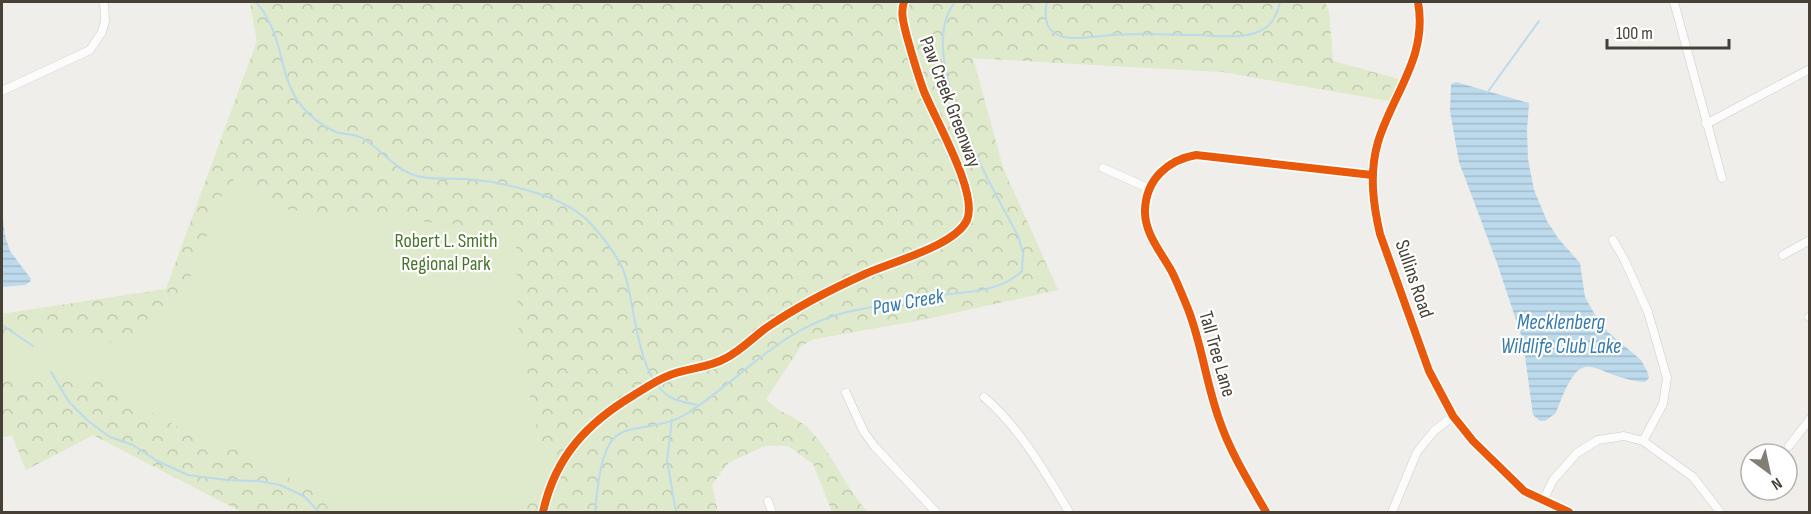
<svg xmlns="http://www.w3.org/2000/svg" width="1811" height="514" font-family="'Sofia Sans Condensed',sans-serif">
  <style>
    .green { fill: #deeacb }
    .forest { fill: url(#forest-crowns) }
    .water { fill: url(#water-rules) }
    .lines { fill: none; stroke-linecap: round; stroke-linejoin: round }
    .stream { stroke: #bcdaec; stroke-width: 2 }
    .minor-casing { stroke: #ceccc7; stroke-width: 9 }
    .tertiary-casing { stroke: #ceccc7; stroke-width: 10 }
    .minor { stroke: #fdfcfc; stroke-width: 8 }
    .tertiary { stroke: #fdfcfc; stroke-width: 9 }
    .cycleway-casing { stroke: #fff; stroke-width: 11 }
    .cycleway { stroke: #e8590c; stroke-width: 8 }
    .labels { text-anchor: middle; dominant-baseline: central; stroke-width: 4.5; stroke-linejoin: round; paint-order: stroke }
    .street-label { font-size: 20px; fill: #464036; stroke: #fff }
    .park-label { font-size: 20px; fill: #48752c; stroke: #fff }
    .water-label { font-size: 21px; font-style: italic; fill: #347bae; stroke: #fff }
  </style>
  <defs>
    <pattern id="forest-crowns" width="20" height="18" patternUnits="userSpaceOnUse" patternTransform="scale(1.5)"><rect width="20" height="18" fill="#deeacb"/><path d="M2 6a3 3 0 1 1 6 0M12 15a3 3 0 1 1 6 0" fill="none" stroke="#c0caaf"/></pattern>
    <pattern id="water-rules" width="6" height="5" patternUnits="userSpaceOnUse" patternTransform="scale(1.5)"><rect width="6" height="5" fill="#bcdaec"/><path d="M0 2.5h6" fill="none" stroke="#a3bccb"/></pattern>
  </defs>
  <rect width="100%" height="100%" fill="#f0eeea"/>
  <!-- green -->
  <path class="green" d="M250,2H1325L1329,12L1333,61L1405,81L1395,102L1223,72L973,58L1003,168L1058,290L921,320L814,339L801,346L754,417L595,512H242L93,435L26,470L12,435L2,437V314L166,289L257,41Z"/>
  <!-- forest -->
  <path class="forest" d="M250,2H1325L1329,12L1333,61L1395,78L1384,100L1223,72L973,58L1003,168L1058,290L921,320L814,339L801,346L766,399C778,413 796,416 808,428C833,453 845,488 868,512H832L813,464L788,446H765L728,463L712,485L718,512H521L536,485H550L559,481L563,471L551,459L537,429L524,367L518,324L516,234L505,229L270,208L251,188L234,179L218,201L207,235L178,308L147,329L108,343L36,334L21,328L2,337V314L166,289L257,41Z
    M9,373L111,382L140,406L221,451L240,449L300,484L313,487L331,512H242L93,435L26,470L12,435L2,437V377Z"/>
  <!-- water -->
  <path class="water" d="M1456,82L1529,103L1527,130L1528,159L1534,190L1547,221L1558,238L1580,263L1585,297L1594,313L1608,332L1641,360L1648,373L1649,378L1645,382C1589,377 1584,336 1556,413L1545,421H1540L1533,415L1523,341L1497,263L1459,162L1450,111L1451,84Z
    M2,210L5,236L10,251L31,279L30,282L25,285L2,287Z"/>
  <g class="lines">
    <!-- stream -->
    <path class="stream" d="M256,2C259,6 264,11 266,16C286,49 278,84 309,114C316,121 327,128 336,132C345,135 353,133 362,138C382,149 398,174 422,177C437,180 452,178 467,179C502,182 564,195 589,222C604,238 620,258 626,278C636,312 637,379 672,398C680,402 689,403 698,405
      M1047,2C1045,11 1044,25 1053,32C1065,42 1088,37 1103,36C1135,32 1168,35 1200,35C1219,36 1243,39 1260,31C1273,25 1277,14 1280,2
      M1487,93L1539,21
      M2,325L33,346
      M51,372L69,402L88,421L110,437L133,445L157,461L188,475L227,480L259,481L280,485L304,496L319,512
      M672,420L667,460L676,512
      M595,512C597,493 600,452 614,438C620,432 630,429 639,428C655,425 672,423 686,414C742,379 780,328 847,312C870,307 894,303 918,298C952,291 995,297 1022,271L1023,253L1018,236C991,184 913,55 955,2"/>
    <defs>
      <path id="minor" d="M1674,2L1722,178
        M2,91L90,50L102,32L105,21L104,2
        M1706,124L1810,69
        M1103,168L1148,188
        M1613,240L1624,259L1648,312L1667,378L1663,404L1643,441
        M1783,255L1810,240
        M1809,317L1810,318
        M846,393L864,432L875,447L936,512
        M984,397C1020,428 1045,472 1069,512
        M1789,446L1810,419
        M768,501L772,512
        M1543,501L1553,480L1577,453L1598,440L1624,436L1643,441L1693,477L1720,512
        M1266,512C1249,482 1230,452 1219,419C1206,383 1202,345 1188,309C1183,297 1178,284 1172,272C1161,252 1144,233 1145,210C1146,180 1167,160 1196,155L1372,175
        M1392,512L1417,452L1434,431L1453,416"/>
      <path id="tertiary" d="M1418,2C1428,57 1393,93 1378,142C1369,173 1373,204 1380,234L1429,371L1453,416L1473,441L1524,491L1569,512"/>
    </defs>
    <!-- minor casing -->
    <use href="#minor" class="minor-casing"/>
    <!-- tertiary casing -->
    <use href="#tertiary" class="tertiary-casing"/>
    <!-- minor -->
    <use href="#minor" class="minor"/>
    <!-- tertiary -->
    <use href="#tertiary" class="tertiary"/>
    <defs>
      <path id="cycleway" d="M1418,2C1428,57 1393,93 1378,142C1369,173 1373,204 1380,234L1429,371L1453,416L1473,441L1524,491L1569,512
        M543,512C555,457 587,423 634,395C645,388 657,380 670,375C688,368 709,368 726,358C742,350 754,336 769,326C797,307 834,288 865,274C891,262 955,246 967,220C979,193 933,116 923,89C917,72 912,55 907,37C904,25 900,13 904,2
        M1266,512C1249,482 1230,452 1219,419C1206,383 1202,345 1188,309C1183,297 1178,284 1172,272C1161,252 1144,233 1145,210C1146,180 1167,160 1196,155L1372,175"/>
    </defs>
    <!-- cycleway casing -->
    <use href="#cycleway" class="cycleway-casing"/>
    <!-- cycleway -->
    <use href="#cycleway" class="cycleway"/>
  </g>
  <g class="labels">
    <!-- street labels -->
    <g class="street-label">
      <text transform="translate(950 102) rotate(69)">Paw Creek Greenway</text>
      <text transform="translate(1414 279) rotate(71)">Sullins Road</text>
      <text transform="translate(1217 354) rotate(74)">Tall Tree Lane</text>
    </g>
    <!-- park labels -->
    <g class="park-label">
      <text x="446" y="241">Robert L. Smith<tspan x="446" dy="23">Regional Park</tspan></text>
    </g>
    <!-- water labels -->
    <g class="water-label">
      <text transform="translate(908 302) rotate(-10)">Paw Creek</text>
      <text x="1561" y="322">Mecklenberg<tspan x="1561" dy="24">Wildlife Club Lake</tspan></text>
    </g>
  </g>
  <!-- border -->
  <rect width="1811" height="514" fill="none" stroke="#464036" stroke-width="6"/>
  <!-- north arrow -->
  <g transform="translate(1769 472) rotate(147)"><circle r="28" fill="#ffffff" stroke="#b5b3af" stroke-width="1.5"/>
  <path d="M0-4.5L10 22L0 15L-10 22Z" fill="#827d75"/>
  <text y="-9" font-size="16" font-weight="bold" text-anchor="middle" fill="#464036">N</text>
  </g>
  <!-- scale -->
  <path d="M1607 39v9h122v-9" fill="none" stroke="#464036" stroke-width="3"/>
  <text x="1616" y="39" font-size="18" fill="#464036" stroke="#ffffff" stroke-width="4.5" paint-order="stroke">100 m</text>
</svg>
